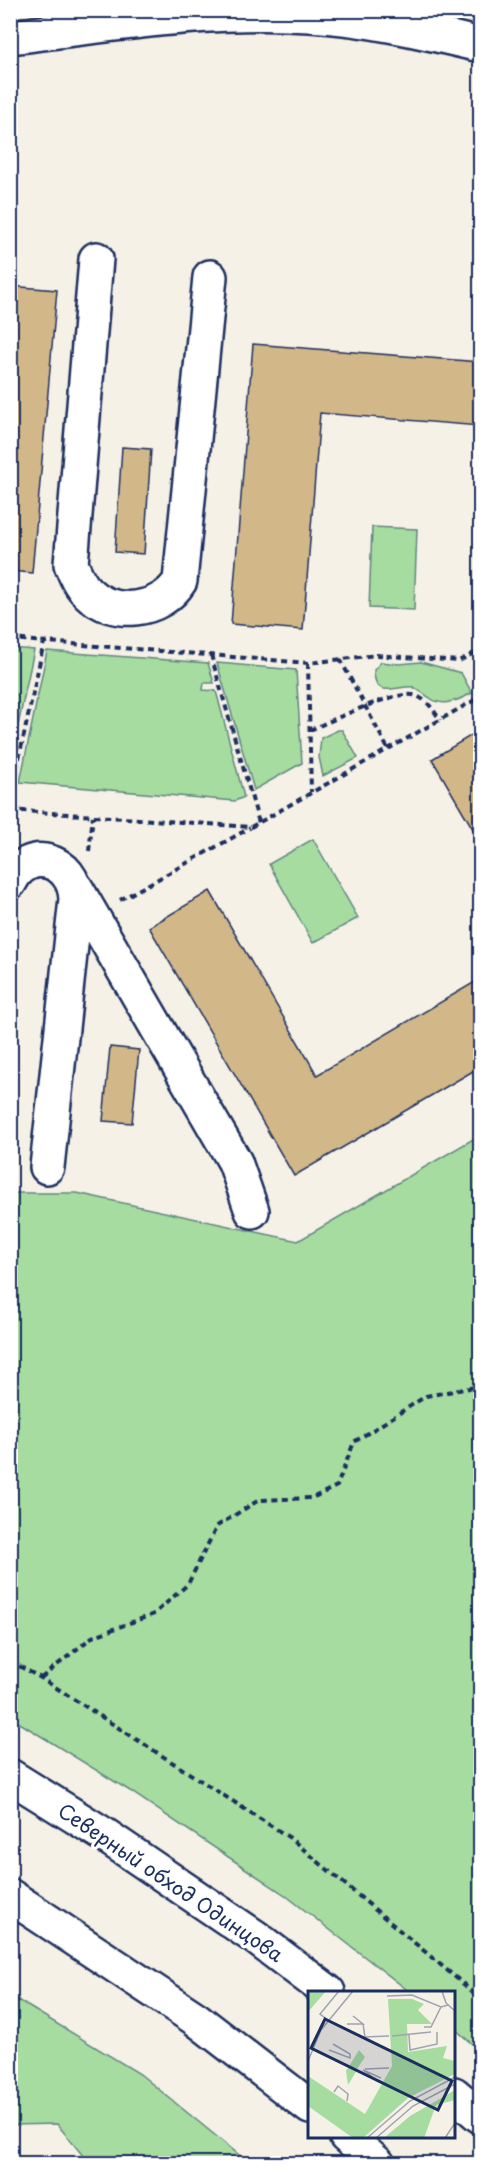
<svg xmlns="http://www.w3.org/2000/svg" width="491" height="2174" font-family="'Playpen Sans',sans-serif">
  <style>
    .green { fill: #a6dca0; stroke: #60867f; stroke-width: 1.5 }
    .building { fill: #d2b788; stroke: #1b2f5e; stroke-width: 1.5 }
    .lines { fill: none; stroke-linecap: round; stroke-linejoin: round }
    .minor-casing { stroke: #1b2f5e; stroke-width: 38 }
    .highway-casing { stroke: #1b2f5e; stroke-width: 38 }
    .path { stroke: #1b2f5e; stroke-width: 4; stroke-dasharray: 6 4.5; stroke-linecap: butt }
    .minor { stroke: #fff; stroke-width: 33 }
    .highway { stroke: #fff; stroke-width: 33 }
    .labels { text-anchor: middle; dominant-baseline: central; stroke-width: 6; stroke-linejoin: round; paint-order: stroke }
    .street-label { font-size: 20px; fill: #1b2f5e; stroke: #fff }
    .inset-road { fill: none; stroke: #9ea3b0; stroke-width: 1.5 }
    .view { fill: #1b2f5e; fill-opacity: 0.15; stroke: #1b2f5e; stroke-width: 3 }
    .inset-edge { fill: none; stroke: #1b2f5e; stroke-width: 3 }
  </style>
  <rect width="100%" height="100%" fill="#f6f1e7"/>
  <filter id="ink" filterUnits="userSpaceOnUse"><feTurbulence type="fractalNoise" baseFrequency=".0167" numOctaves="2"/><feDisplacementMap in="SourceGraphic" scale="12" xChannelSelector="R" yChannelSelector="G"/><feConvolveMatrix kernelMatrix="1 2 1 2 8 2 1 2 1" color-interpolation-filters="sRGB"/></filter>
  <g filter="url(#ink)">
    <!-- green -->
    <path class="green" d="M372,527L417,529L414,610L369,608Z
      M11,648L34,650L11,759L10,648Z
      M47,651L208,663L214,683H204L203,690L216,691L244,797L235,801L20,782Z
      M381,662L399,664L421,662L461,673L472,693C459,700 443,708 430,698C424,694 419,690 413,687C398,685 374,701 374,670Z
      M217,663L296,670L302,763L254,790Z
      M338,730H342L358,758L323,776L319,757L321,738Z
      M313,839L358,918L313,943L269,864Z
      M480,1135V2051L454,2028V1992H410L285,1895L130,1791L10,1717L11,1193H77L298,1241Z
      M11,1996L140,2074L249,2163H89L57,2124L11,2125Z"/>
    <!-- building -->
    <path class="building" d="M10,286L57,290L32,573L10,571Z
      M253,344L480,362V426L320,413L303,630L231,624Z
      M122,447L151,449L144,554L115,552Z
      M480,730V841L432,759Z
      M210,891L317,1075L480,979V1067L294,1176L149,927Z
      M110,1047L139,1050L132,1123L103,1121Z"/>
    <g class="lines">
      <defs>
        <path id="minor" d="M10,37C109,25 211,8 310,15C367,18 426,32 480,45
          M96,259L71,564C75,574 79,584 87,592C113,618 161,612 180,581L210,277
          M10,882C27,846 74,858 76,899L47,1167
          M76,888L235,1162L252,1211"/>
        <path id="highway" d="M10,1776L103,1834L255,1937L328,1992
          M10,1896L196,2019L310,2107
          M454,2094L480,2116
          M346,2136L378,2164"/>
      </defs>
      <!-- minor casing -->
      <use href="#minor" class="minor-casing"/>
      <!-- highway casing -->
      <use href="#highway" class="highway-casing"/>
      <!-- path -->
      <path class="path" d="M10,639L308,663L377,655L459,661L480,650
        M211,655L259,823
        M340,659L388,749
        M308,663L311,792
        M310,730C331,721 393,691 413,695C426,698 433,709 440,720
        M10,800L44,642
        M10,810L251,827L480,697
        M89,851L93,816
        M120,900L250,828
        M10,1661L41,1678L290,1838L480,1998
        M41,1678L92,1637L154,1614L188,1584L217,1526L259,1500L312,1498L337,1486L354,1442L426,1396L480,1386"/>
      <!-- minor -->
      <use href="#minor" class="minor"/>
      <!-- highway -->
      <use href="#highway" class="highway"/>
    </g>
  </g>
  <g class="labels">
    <!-- street labels -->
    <g class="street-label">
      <text transform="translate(171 1882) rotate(34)">Северный обход Одинцова</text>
    </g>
  </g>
  <!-- overview -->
  <g transform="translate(308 1991)">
    <rect width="147" height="147" fill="#f6f1e7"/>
    <path d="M0,0H18L0,21ZM80,8H104L116,13L110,19L124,33H99L100,61L139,55L135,67L147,70V83L100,107L55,147H45L0,115V85L57,123L84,75ZM51,59L57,66L49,78L46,76L49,79L40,94L38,80ZM147,99V109L128,114L116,147H76L102,125Z" fill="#a6dca0"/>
    <path class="inset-road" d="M134,0L138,12L147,20M79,5L104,4L133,16L140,14M20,29L12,23L31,0M39,33H55L45,25M55,33L57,46L81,45M116,36H123L133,16M101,44L102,59L129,53V41M84,45L123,41M21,59L42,67V63L25,53M0,70L13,39L45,0M57,78L81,77M71,91L55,79L73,87M26,101L30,95L40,103L39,110M59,147L102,110L147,86M68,147L105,115L147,93M137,147L147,132"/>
    <path class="view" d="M17,28L144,90L130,119L3,57Z"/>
    <rect width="147" height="147" class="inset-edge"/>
  </g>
  <!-- margin -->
  <rect width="491" height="2174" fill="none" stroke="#fff" stroke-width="36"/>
  <rect x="18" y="18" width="455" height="2138" fill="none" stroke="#1b2f5e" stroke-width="2" filter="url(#ink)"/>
</svg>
